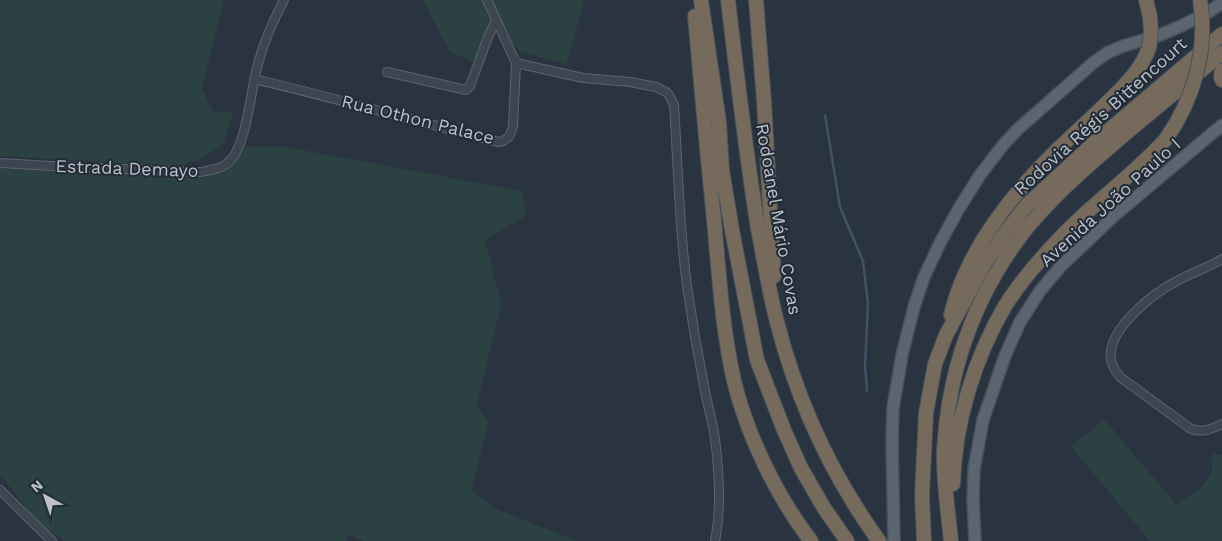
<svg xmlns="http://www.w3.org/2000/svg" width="1222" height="541" font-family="'Work Sans',sans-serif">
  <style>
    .green { fill: #2c4142 }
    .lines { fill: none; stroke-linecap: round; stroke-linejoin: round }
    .stream { stroke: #415268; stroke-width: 2.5 }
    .street-casing { stroke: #5b646e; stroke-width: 10 }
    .primary-casing { stroke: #474f5a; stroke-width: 14 }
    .highway-casing { stroke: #48515b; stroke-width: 16 }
    .street { stroke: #3d4650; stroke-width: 8 }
    .primary { stroke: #5b6570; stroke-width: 11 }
    .highway { stroke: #756a5b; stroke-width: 14 }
    .highway-bridge-casing { stroke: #48515b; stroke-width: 16; stroke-linecap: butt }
    .highway-bridge { stroke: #756a5b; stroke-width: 14 }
    .labels { text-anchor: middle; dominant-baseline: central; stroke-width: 4; stroke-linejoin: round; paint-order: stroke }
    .street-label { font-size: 18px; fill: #bac1ca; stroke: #222b36 }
  </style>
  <rect width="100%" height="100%" fill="#293440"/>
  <!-- green -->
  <path class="green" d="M0,0H224L202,89L213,111L233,112L224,144L198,161L174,166L0,156Z
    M423,0H586L584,2L566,65L519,51L499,25L487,33L476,63L450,52Z
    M257,146L286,147L522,191L526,216L485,240L501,304L477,404L488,423L472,490L496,509L577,541H363L348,535L346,541H64L39,523L0,475V168L50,171L200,177C224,174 233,171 244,148Z
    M1104,419L1176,504C1188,497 1211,484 1212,469C1213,464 1211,458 1211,453L1222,455V541H1150L1071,447Z"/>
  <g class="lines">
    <!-- stream -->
    <path class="stream" d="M825,115L840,207L863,261L868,304L865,366L867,391"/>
    <defs>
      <path id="street" d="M516,63L583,78L630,82L656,87L666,92L669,95L674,105C678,165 679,226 687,286C692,321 698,356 705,391C708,407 713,423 715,439C719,470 721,511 715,541
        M387,72L466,90L470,86L488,37L496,21
        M254,79C336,98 416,121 498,142L503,141L509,137L513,127L516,63L487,0
        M0,163L50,166L200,172C211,170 223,169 231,160C247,142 251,89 258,64C264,41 273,21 284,0
        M1222,259C1208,268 1191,273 1177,281C1153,293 1106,330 1111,360C1112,366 1116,371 1120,377L1191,429C1203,433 1211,429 1222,424
        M0,490L52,541"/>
      <path id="primary" d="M894,541L892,441L893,408L902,355L914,307L924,277L940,243L958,210L980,175L1003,145L1018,129L1093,63L1107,53L1123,46L1160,35L1181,26L1207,13L1222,3
        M975,541L973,500L974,469L983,420L1005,356L1020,322L1040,291L1061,266L1115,215L1222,125"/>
      <path id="highway" d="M701,0L719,122L722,170L732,230L757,360L784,430L801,468L824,508L847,541
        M728,0C737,77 746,153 758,229C764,260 769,292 777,322C797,400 832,476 879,541
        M756,0L764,101L774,276
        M1146,0L1150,17
        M695,16C701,84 707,152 714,220C719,273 722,328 734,381C747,435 777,497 811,541
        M1222,71L1221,77L1222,80
        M951,315C966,251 1010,196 1056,151C1075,133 1095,115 1114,96C1129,81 1141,69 1149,48
        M953,484C955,422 974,359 1005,306C1020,282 1041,258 1060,238C1093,203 1134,175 1166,139
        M924,541L922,496L926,413L935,364L946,335L986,261L1005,233L1026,206L1095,142L1222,34
        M951,541C948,511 943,480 944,450C948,376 971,306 1014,245C1019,238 1024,231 1030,224C1059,190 1092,162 1126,133C1158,106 1190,80 1222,53"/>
    </defs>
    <!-- street casing -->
    <use href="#street" class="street-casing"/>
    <!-- primary casing -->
    <use href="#primary" class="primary-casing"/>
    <!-- highway casing -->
    <use href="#highway" class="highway-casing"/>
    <!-- street -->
    <use href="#street" class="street"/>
    <!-- primary -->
    <use href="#primary" class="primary"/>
    <!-- highway -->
    <use href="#highway" class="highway"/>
    <defs>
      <path id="highway-bridge" d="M1149,48L1151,32L1150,17
        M1166,139C1194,99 1208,49 1200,0"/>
    </defs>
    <!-- highway-bridge casing -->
    <use href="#highway-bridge" class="highway-bridge-casing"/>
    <!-- highway-bridge -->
    <use href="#highway-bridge" class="highway-bridge"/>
  </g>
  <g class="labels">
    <!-- street labels -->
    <g class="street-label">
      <text transform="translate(1100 116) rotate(-42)">Rodovia Régis Bittencourt</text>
      <text transform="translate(418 119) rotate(14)">Rua Othon Palace</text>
      <text transform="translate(127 168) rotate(2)">Estrada Demayo</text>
      <text transform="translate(1110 202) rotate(-42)">Avenida João Paulo I</text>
      <text transform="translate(779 219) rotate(80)">Rodoanel Mário Covas</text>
    </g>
  </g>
  <!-- north arrow -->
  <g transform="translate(45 496) rotate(320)" stroke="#222b36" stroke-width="4" paint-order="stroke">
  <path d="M0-4L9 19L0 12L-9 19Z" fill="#bac1ca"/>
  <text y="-8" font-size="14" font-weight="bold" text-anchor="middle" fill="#bac1ca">N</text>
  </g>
</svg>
